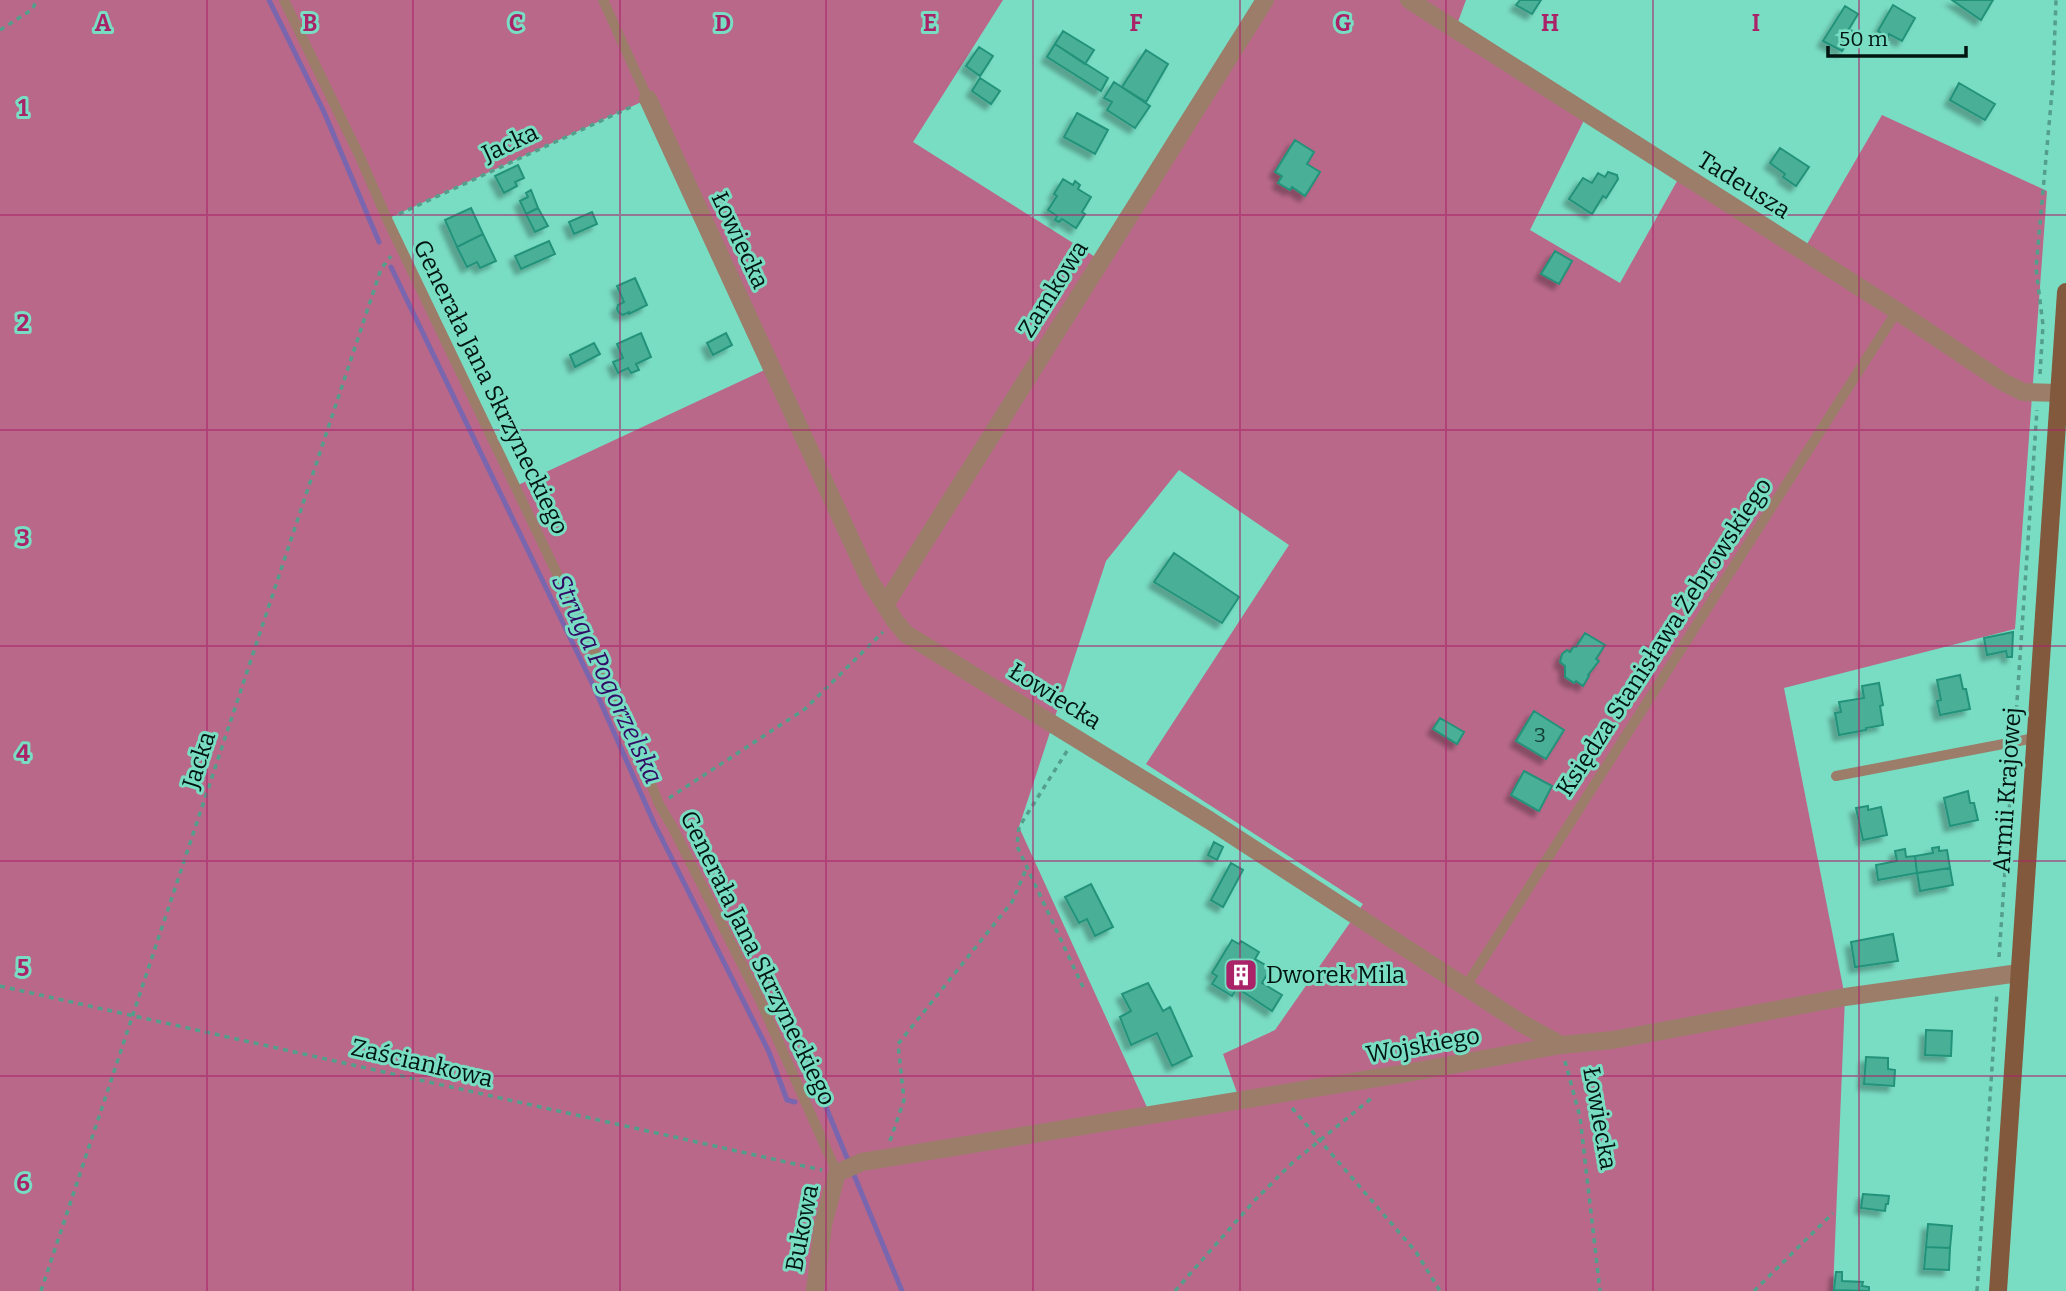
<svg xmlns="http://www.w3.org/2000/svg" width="2066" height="1291" font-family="Bitter,serif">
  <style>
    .forest { fill: #b96889; fill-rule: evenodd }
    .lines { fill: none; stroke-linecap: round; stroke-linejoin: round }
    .stream { stroke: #7966ae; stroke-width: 5 }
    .building { fill: #4ab097; stroke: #24927a; stroke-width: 2; filter: url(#shadow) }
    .path { stroke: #549f8b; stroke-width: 3.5; stroke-dasharray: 5 5; stroke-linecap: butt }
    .lane { stroke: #9b7d6a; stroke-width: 10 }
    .street { stroke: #9b7d6a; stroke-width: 18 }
    .secondary { stroke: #83593d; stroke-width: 18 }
    .grid { fill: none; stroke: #aa2369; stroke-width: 2; stroke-opacity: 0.55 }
    .labels { text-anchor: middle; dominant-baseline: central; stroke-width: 6; stroke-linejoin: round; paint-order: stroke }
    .number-label { font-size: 21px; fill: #133c32 }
    .street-label { font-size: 24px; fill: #011510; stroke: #79ddc3 }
    .poi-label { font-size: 24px; fill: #011510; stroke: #79ddc3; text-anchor: start }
    .water-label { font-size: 26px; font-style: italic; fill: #320b66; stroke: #79ddc3 }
    .grid-label { font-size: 23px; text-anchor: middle; font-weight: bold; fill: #aa2369; stroke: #79ddc3; stroke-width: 6; stroke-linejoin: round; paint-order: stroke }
  </style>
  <defs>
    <filter id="shadow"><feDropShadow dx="-5.5" dy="5.5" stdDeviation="2" flood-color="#0004"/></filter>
  </defs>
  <rect width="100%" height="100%" fill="#79ddc3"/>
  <!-- forest -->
  <path class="forest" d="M0,0H1003L913,142L1100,260L1265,0H1466L1455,30L1587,114L1530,230L1620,283L1681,174L1803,251L1882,115L2047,191L2015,629L1784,688L1845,997L1833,1291H0ZM648,99L771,367L516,486L387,219ZM1179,470L1289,545L1146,764L1363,904L1275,1030L1223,1054L1240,1101L1151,1116L1019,827L1106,561Z"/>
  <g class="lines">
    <!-- stream -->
    <path class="stream" d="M269,0L324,112L379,242
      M391,267L593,685L654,823L769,1052L787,1100L795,1102
      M810,1096L821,1095L902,1291"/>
  </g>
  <!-- building -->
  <path class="building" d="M1520,0H1541L1532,14L1516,5Z
    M1952,0H1993L1981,20Z
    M1893,5L1915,18L1902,41L1889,34L1888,37L1878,31Z
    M1845,6L1858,14L1849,29L1854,32L1842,51L1823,41Z
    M1063,31L1094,50L1085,64L1055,44Z
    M1055,44L1108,78L1101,91L1047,57Z
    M979,47L993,56L980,76L966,66Z
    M1146,50L1168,64L1146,102L1122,87Z
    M980,78L1000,91L991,104L972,91Z
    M1114,82L1150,106L1135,128L1107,110L1112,102L1104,98Z
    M1959,83L1995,104L1985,120L1950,100Z
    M1077,113L1108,130L1095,154L1064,137Z
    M1295,140L1314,152L1307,164L1320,172L1305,196L1292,187L1290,190L1278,183L1282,176L1275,172Z
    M1780,148L1809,167L1796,186L1783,177L1785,174L1770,163Z
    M518,165L524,178L515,182L517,186L504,193L495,176Z
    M1608,172L1617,175L1618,179L1606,198L1603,196L1592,214L1569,199L1583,178L1592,183L1598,173L1605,177Z
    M1063,179L1073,185L1075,181L1080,185L1078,189L1091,197L1082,212L1085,214L1076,228L1062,219L1059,222L1055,220L1057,216L1048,210L1057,196L1054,194Z
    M531,190L538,208L526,214L520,201L528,197L526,193Z
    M471,208L483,234L457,247L445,220Z
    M538,208L548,226L535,232L526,214Z
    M592,212L597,224L574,234L569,222Z
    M483,234L496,261L480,268L477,262L467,267L457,247Z
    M549,241L555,254L521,269L515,256Z
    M1555,251L1572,261L1559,284L1541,274Z
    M635,278L647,305L629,314V312L623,315L619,313L617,309L618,305L624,302L617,286Z
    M641,333L651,357L636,364L639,370L631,373L628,368L618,373L613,362L623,358L617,344Z
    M726,333L732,345L713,355L707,343Z
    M594,343L600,354L575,367L570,355Z
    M1174,553L1239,597L1222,623L1154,582Z
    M2013,632L2012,657H2007L2006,651L1987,655L1984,638Z
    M1585,633L1605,645L1596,659L1599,661L1588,675L1589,676L1583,686L1576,681L1574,683L1565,677V666L1560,662L1562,654L1567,650L1570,652L1574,646L1576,647Z
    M1960,675L1963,689H1966L1970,709L1940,715L1937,701L1941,700L1937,680Z
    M1879,683L1883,705L1880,706L1883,725L1866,728V730L1839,735L1835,713L1841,712L1839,702L1864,698L1862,686Z
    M1534,711L1564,730L1546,759L1516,741Z
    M1440,718L1464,732L1457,744L1433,729Z
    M1524,771L1552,786L1539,811L1511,795Z
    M1968,791L1970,803H1974L1978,820L1950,826L1944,798Z
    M1868,806V810L1881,807L1887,835L1863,840L1856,808Z
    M1214,842L1223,847L1217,860L1208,855Z
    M1939,847V851L1947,850L1950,868L1917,873L1915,856L1933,853L1932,848Z
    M1905,849L1906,857L1915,856L1917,873L1878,880L1876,865L1897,861L1895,851Z
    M1231,863L1243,870L1223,907L1211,900Z
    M1950,868L1953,885L1920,891L1917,873Z
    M1091,884L1113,927L1095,936L1087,919L1079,923L1065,897Z
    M1893,934L1898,961L1855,967L1851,942Z
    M1232,940L1239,944L1241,941L1259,952L1255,959L1271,968L1262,983L1282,995L1272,1011L1237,988L1232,996L1212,984L1217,976L1212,973Z
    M1148,983L1163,1011L1170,1007L1192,1056L1172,1066L1157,1033L1131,1045L1120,1017L1131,1011L1122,994Z
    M1926,1030L1952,1031L1951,1056L1925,1055Z
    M1866,1057L1888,1058V1069L1895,1070L1894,1086L1864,1084Z
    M1863,1194L1889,1196L1888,1204H1886L1885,1211L1861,1208Z
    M1928,1224L1952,1226L1950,1248L1926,1247Z
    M1926,1247L1950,1248L1949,1270L1924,1269Z
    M1836,1272H1842V1281L1863,1282L1862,1286L1869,1287V1291L1834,1290Z"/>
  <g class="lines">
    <!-- path -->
    <path class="path" d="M0,30L33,9L36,0
      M399,214L633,106
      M2040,374L2043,325L2036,268L2053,81L2056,0
      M2015,730L2037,410
      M1067,751L1019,827L1017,846L1083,987
      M669,798L805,709L883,632
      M1999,957L2013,755
      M0,986L822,1170
      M1565,1061L1580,1117L1600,1291
      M1292,1108L1416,1252L1440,1291
      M890,1141L904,1100L898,1044L1012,902L1027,867
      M41,1291L381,269L391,256
      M1175,1291L1254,1201L1291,1164L1373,1097
      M1754,1291L1833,1213
      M1977,1291L1997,993"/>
    <!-- lane -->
    <path class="lane" d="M284,0L360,157L387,219L618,701L659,804L673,828L760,1000L837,1173
      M603,0L648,99
      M1836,776L2035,738
      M1466,986L1897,311"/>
    <!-- street -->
    <path class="street" d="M1409,0L1897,311L2003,382L2023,392L2059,393
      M648,99L870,581L895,621L906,634L1209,820L1521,1023L1561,1045
      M885,605L1265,0
      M815,1291L823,1225L837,1173L862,1162L1401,1074L1561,1045L1613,1040L1845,997L2019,973"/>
    <!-- secondary -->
    <path class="secondary" d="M1998,1291L2066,292"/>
  </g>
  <!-- grid -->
  <path class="grid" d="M207,0V1291M413,0V1291M620,0V1291M826,0V1291M1033,0V1291M1240,0V1291M1446,0V1291M1653,0V1291M1859,0V1291M0,215H2066M0,430H2066M0,646H2066M0,861H2066M0,1076H2066"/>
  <!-- icons -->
  <defs>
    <symbol id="building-square" viewBox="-11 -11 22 22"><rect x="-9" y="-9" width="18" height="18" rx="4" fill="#aa2369" stroke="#79ddc3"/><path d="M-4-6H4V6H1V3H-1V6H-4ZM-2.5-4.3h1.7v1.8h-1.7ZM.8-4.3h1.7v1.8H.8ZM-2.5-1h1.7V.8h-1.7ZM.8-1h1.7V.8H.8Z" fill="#fff"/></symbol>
  </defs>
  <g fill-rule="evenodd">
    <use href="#building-square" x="1222" y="956" width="38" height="38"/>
  </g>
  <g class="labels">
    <!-- number labels -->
    <g class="number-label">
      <text x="1540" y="735">3</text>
    </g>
    <!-- street labels -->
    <g class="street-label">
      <text transform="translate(510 143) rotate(-25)">Jacka</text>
      <text transform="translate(1744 185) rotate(32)">Tadeusza</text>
      <text transform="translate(740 240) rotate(65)">Łowiecka</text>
      <text transform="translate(1053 289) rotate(-58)">Zamkowa</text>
      <text transform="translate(491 387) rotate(64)">Generała Jana Skrzyneckiego</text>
      <text transform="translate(1664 637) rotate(-57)">Księdza Stanisława Żebrowskiego</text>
      <text transform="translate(1055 696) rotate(32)">Łowiecka</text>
      <text transform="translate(199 760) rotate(-72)">Jacka</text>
      <text transform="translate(2007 790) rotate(-86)">Armii Krajowej</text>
      <text transform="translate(758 958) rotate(64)">Generała Jana Skrzyneckiego</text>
      <text transform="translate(1423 1045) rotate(-10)">Wojskiego</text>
      <text transform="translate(422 1063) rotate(13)">Zaściankowa</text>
      <text transform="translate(1600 1118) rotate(80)">Łowiecka</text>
      <text transform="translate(802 1228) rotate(-79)">Bukowa</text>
    </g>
    <!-- poi labels -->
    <g class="poi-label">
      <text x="1266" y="975">Dworek Mila</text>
    </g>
    <!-- water labels -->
    <g class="water-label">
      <text transform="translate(607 679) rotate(65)">Struga Pogorzelska</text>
    </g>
  </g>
  <g class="grid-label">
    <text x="103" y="31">A</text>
    <text x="310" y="31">B</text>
    <text x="516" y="31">C</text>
    <text x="723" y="31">D</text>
    <text x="930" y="31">E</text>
    <text x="1136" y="31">F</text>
    <text x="1343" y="31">G</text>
    <text x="1550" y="31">H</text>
    <text x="1756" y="31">I</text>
    <text x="23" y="116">1</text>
    <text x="23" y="331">2</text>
    <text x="23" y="546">3</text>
    <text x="23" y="761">4</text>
    <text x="23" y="976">5</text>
    <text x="23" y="1191">6</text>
  </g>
  <!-- scale -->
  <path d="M1828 46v10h138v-10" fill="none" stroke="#011510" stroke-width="3.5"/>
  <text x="1839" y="46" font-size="21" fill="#011510" stroke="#79ddc3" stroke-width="5" paint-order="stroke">50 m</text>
</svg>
